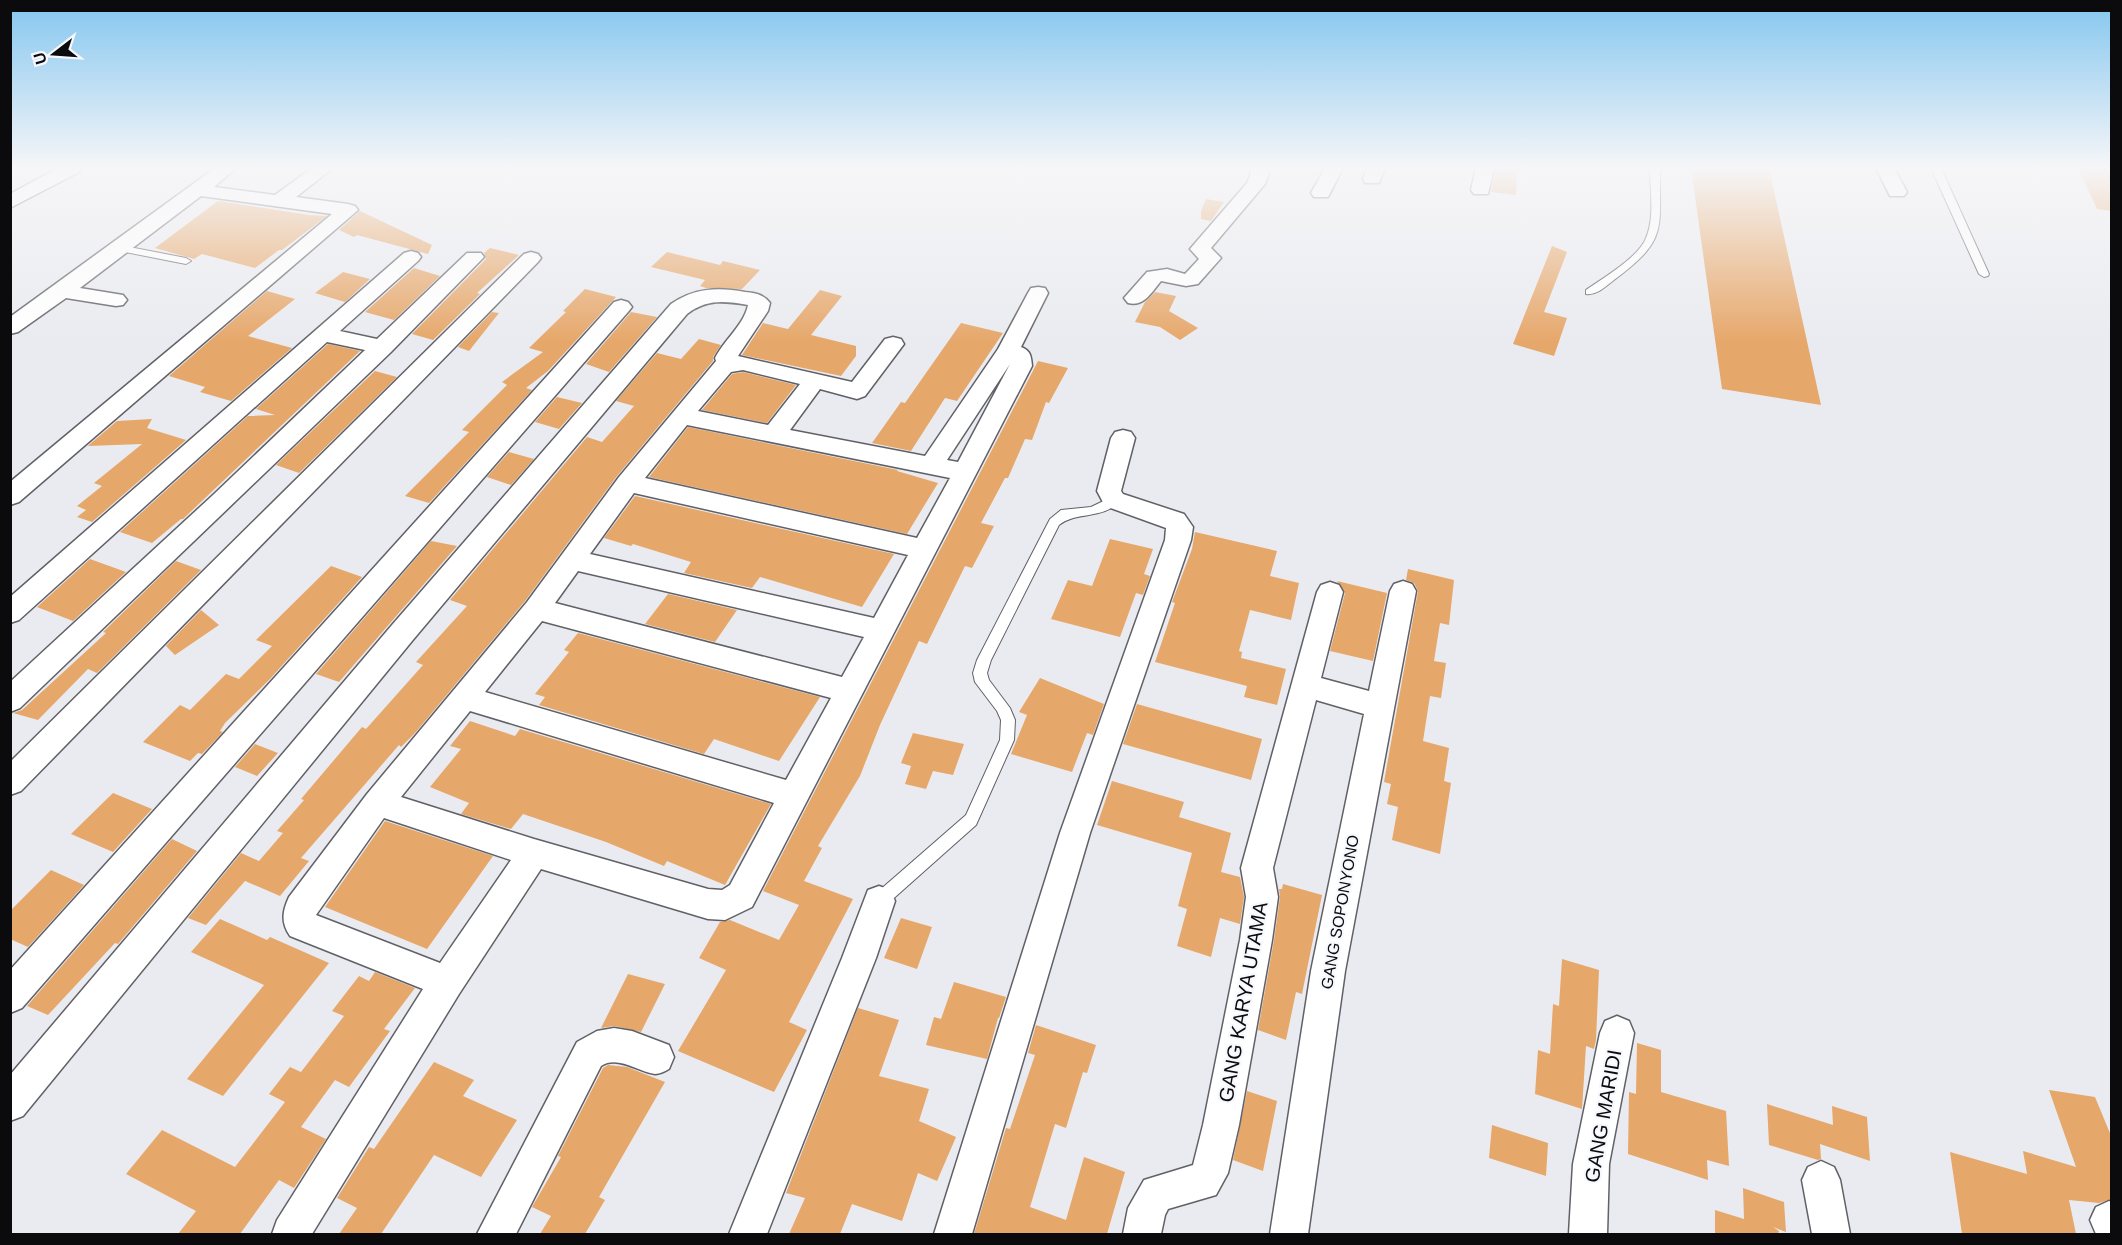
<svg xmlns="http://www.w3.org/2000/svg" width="2122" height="1245" font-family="Helvetica,sans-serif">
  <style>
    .building { fill: #e6a76a }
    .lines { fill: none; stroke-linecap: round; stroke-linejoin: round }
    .service-casing { stroke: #606166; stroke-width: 2 }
    .minor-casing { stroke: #606166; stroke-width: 3 }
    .service { fill: #fff; fill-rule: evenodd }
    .minor { fill: #fff; fill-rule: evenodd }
    .labels { text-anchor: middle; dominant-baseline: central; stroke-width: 4.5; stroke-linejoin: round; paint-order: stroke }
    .street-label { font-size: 16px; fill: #0b0b0d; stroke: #f7f8fe }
    .near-street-label { font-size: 20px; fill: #0b0b0d; stroke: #f7f8fe }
  </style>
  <rect width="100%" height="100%" fill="#eaebf0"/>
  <!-- building -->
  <path class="building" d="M1496,168H1517L1516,195L1491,192Z
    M1691,168H1769L1821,405L1722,389Z
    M2078,168H2107L2112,177V211L2097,209Z
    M1206,199L1224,202L1211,221L1201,219V211Z
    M218,201L309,215L327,216L282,250H279L255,268L202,254L194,259L155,248Z
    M360,211L432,245L428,254L357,235L354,237L339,230Z
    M1552,246L1567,252L1544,312L1567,318L1554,356L1513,344Z
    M490,248L519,255L477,293L480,294L433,340L412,334L486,259L484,253Z
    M667,252L720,265L723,261L760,270L742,289L706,288L700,286L705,280L651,267Z
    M414,268L440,276L394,320L365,312Z
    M343,272L370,279L345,302L315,293Z
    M585,289L616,297L548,371L526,388L532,390L429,503L405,496L469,432L462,430L507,385L502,382L543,352L529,348L566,312L563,311Z
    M820,290L842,296L811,335L856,346V356L841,376L742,355L763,323L788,329Z
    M267,291L295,299L248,336L292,348L231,401L200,392L205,387L169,376Z
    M1155,292L1176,296L1169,311L1198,328L1180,340L1160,327L1135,322L1145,302Z
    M492,312L499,313L469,351L458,347Z
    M631,312L657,317L609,372L586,364Z
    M961,323L1003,333L957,401L945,398L911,451L872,443L901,402L905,403Z
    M699,339L721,345L713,357V361L617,476L525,601L415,733L401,747L399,745L301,858L309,861L280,896L245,881L206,925L188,918L241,853L259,861L283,833L277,831L304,800L301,799L362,727L366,729L423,665L416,662L467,606L450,600L587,437L602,442L634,406L616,401L657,353L681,359Z
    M328,344L360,351L183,519H181L152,543L120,532L248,416L275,415L256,409Z
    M1038,361L1068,368L1049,403L1046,402L1032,440L1025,439L1008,478H1005L981,523L994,526L972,568L965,566L927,644L919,641L880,725L860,776L818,846L822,848L804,881L853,899L789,1022L807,1030L774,1092L678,1051L726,970L699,958L720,922L730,920L779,940L799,905L763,891Z
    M375,371L397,377L299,473L276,465Z
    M743,372L796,385L767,423L702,410L732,374Z
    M557,397L582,403L559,429L535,422Z
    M152,419L147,428L186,440L92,522L77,517L86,510L77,506L102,486L94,483L142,444L88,446L90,444L117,421Z
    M688,427L898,470L897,471L938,483L907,534L649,477Z
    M509,452L534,459L511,485L487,477Z
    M635,496L894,554L862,607L760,577L752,588L684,573L691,562L633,544L631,546L604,538Z
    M1195,532L1277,551L1270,576L1299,583L1291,620L1250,610L1239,651L1242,652L1241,658L1286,669L1277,705L1244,697L1247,686L1155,662L1175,603L1172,602L1192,549Z
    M1110,539L1153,549L1144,574L1150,576L1143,595L1136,593L1120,637L1051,619L1068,580L1092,586Z
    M431,541L457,546L339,682L316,674Z
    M90,559L126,572L73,621L37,607Z
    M176,561L201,570L97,673L88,669L38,720L13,713L22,710L106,633L103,632Z
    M331,566L362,577L269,680L225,723L220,731L223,732L202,754L198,753L190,761L143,742L180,705L190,710L226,674L239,679L272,646L256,640Z
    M1408,569L1454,580L1449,625L1440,623L1434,661L1446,663L1441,698L1430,696L1423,741L1449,748L1444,781L1451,783L1440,854L1392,840L1398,807L1387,804L1391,784L1384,782L1418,591L1414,583L1406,580Z
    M1337,581L1387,593L1373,661L1330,651L1345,593Z
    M668,594L737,610L715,642L645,624Z
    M201,610L219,625L175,655L166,646Z
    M578,633L820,697L779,761L714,739L704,754L539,705L545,697L535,694L569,652L564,650Z
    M1040,678L1104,704L1093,735L1087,733L1072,772L1011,754L1027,715L1019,712Z
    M1137,704L1262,739L1251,780L1123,744Z
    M470,721L515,736L520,729L771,804L725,885L667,861L664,866L606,842L523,814L511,829L461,814L469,803L430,787L461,749L450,746Z
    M913,733L964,744L953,775L933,771L926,789L905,784L911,766L901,763Z
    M255,744L278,753L257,776L235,767Z
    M1112,781L1184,802L1179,817L1231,833L1221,872L1240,877L1244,897L1240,924L1220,918L1211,957L1177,946L1187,909L1178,906L1192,853L1097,825Z
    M113,793L152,809L113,852L71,834Z
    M385,821L493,856L427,949L325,907Z
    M172,839L197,851L118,944L115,943L48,1015L27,1006Z
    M51,870L84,885L28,947L10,939V911Z
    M1283,884L1322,895L1302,994L1296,992L1286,1040L1258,1030L1274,940L1280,897L1279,889H1282Z
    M901,918L932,927L917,969L884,958Z
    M220,919L267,940L270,937L329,963L223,1096L187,1079L264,985L191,952Z
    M1562,959L1599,970L1596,1040L1594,1049L1586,1046L1582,1109L1535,1094L1538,1050L1550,1054L1553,1004L1559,1006Z
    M375,972L415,988L384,1029L390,1031L349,1087L335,1080L301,1127L326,1139L294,1188L279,1180L240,1234H178L196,1211L126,1174L162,1130L235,1167L285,1102L269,1094L290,1067L301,1072L344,1016L332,1011L359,976L369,981Z
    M628,974L665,984L641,1032L614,1026L601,1028Z
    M954,982L1006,997L999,1018H998L987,1059L926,1045L934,1017L941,1019Z
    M858,1008L899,1020L879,1076L929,1089L919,1121L956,1137L937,1181L918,1173L902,1221L852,1204L840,1234H789L805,1198L786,1193Z
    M1036,1025L1096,1045L1087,1073L1083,1072L1066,1128L1055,1124L1030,1207L1066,1220L1084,1157L1125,1172L1107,1234H974L1006,1128L1010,1129L1035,1055L1028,1053Z
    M1637,1043L1661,1050V1092L1726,1111L1729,1166L1707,1160L1708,1180L1628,1154L1629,1092L1636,1094Z
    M434,1062L474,1080L463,1096L517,1120L481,1177L434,1155L381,1234H339L357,1208L337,1198L369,1147L374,1149Z
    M608,1065L627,1067L665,1082L599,1197L605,1200L585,1234H540L551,1216L532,1207L561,1157L558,1156L603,1068Z
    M2049,1090L2095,1097L2112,1138V1199L2099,1203L2069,1200L2076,1234H1962L1950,1152L2027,1174L2023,1151L2076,1167Z
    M1247,1091L1277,1101L1263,1171L1233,1160Z
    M1767,1104L1833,1125L1832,1106L1867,1117L1870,1161L1820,1144L1821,1159L1818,1160L1769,1145Z
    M1492,1125L1548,1143L1546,1176L1489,1158Z
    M1743,1188L1784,1202L1786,1232L1773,1227L1779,1231L1778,1234H1715V1210L1744,1219Z"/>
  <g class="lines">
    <defs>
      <path id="service" d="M1650,168H1660C1659,230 1669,239 1614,280C1606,286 1596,296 1586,294V290C1603,278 1639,257 1646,238C1655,217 1650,190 1650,168Z
        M1931,168H1941L1989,274L1988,276L1984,277L1979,274Z
        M119,245L186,258L191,261L186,264L115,250L114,248Z
        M1114,496L1120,500C1105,520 1076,511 1059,525L991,660L987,673L989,680L1010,708L1015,720L1014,740L976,825L885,906L879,909L873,906L871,901L873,896L966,815L1000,740L1001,720L997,711L975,682L973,673L977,660L1050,519L1061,510L1091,507Z"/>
      <path id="minor" d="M58,168H81L79,172L10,208V194Z
        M215,168H236L214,187L275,195L312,168H333L296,197L348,204L355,206L358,210L19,502L10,505V482L332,214L201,196L80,288L123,295L127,300L123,305L116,306L66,298L18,332L10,334V317Z
        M1250,168H1268L1269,173L1265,184L1211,248L1221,258L1198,284L1186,286L1161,281C1151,293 1144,307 1128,303L1124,298L1147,272L1167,269L1185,274L1199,259L1190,249L1247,183L1251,173Z
        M1325,168H1343L1328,197H1314L1311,193Z
        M1367,168H1385L1379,183H1365L1363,179Z
        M1476,168H1494L1488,194H1474L1471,190Z
        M1876,168H1894L1907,192L1904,196H1890Z
        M411,251L418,253L421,257L418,261L340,331L377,339L467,253H481L484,257L391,352L20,708L10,712V682L213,495L365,350L327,342L19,620L10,623V597L404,253Z
        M531,252L538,254L541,258L538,262L21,791L10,795V762L524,254Z
        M1038,287L1045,288L1048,293L1021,347C1031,351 1031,356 1032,366L752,907L725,920L708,919L541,869L459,994L312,1234H272L277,1220L423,989L290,936C281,923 282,912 289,897L367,794L527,602L619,477L716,361L715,358C724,340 744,325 748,305C724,301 707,299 687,314L412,641L23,1116L10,1121V1075L392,625L671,304C694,288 718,287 745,292C755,293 763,294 770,303L768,311L738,356L852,382L885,339L893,337L901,339L904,344L865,396L857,399L820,389L790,430L925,456L998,349L1028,293L1031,288ZM1010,364L958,462L947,460ZM743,370L800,384L768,425L698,411L731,372ZM687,425L950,478L917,538L645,478ZM634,493L908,555L874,618L590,554ZM578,571L864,637L842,677L555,603ZM542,621L831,698L786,780L485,692ZM470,711L774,803L730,885L722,890L708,889L534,839L401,797ZM384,818L511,860L440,963L316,915Z
        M621,300L628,302L632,307L628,312L22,1008L10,1013V970L614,302Z
        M1123,430L1131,432L1135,438L1121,491L1123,494L1184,514L1193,527L1191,540L1090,833L972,1234H934L1060,833L1165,540L1166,528L1105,506L1097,491L1111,438L1115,432Z
        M1403,581L1412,584L1416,591L1345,971L1308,1234H1270L1311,971L1364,714L1316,700L1273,868L1278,897L1272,940L1239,1125L1228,1173L1216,1195L1168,1209L1165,1215L1161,1234H1123L1128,1208L1144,1180L1193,1165L1203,1125L1240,940L1246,897L1241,868L1317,592L1321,585L1330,582L1339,585L1343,592L1321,678L1369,691L1390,591L1394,584Z
        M879,886L890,890L895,901L876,958L767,1234H729L842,958L868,890Z
        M1617,1016L1629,1021L1634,1033L1609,1164L1607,1234H1569L1573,1164L1600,1033L1605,1021Z
        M614,1028L632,1031L669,1045L674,1057L669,1069C665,1071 660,1074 655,1074C638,1072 618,1055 601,1066L516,1234H477L577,1042L597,1031Z
        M1821,1161L1834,1167L1840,1180L1850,1234H1812L1802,1180L1808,1167Z
        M2109,1201L2112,1202V1234H2096L2090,1220L2096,1207Z"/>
    </defs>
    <!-- service casing -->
    <use href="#service" class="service-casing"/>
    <!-- minor casing -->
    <use href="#minor" class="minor-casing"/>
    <!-- service -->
    <use href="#service" class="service"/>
    <!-- minor -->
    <use href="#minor" class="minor"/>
  </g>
  <!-- sky -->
  <linearGradient id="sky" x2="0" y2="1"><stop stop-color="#84c6ef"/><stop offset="0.49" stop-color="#f6f6f8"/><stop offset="1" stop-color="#f6f6f8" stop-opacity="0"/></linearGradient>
  <rect width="2122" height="342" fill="url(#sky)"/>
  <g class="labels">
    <!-- street labels -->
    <g class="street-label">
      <text transform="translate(1340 912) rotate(-80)">GANG SOPONYONO</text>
    </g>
    <!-- near-street labels -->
    <g class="near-street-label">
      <text transform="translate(1243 1002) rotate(-80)">GANG KARYA UTAMA</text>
      <text transform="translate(1603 1116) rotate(-80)">GANG MARIDI</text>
    </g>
  </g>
  <!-- border -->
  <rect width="2122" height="1245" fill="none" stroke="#0b0b0d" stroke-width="24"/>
  <!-- north arrow -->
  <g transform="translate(54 54) rotate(253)" stroke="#f7f8fe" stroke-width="4.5" paint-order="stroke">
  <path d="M0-4.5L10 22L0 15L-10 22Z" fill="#0b0b0d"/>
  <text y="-9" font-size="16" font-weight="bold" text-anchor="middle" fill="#0b0b0d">U</text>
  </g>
</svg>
